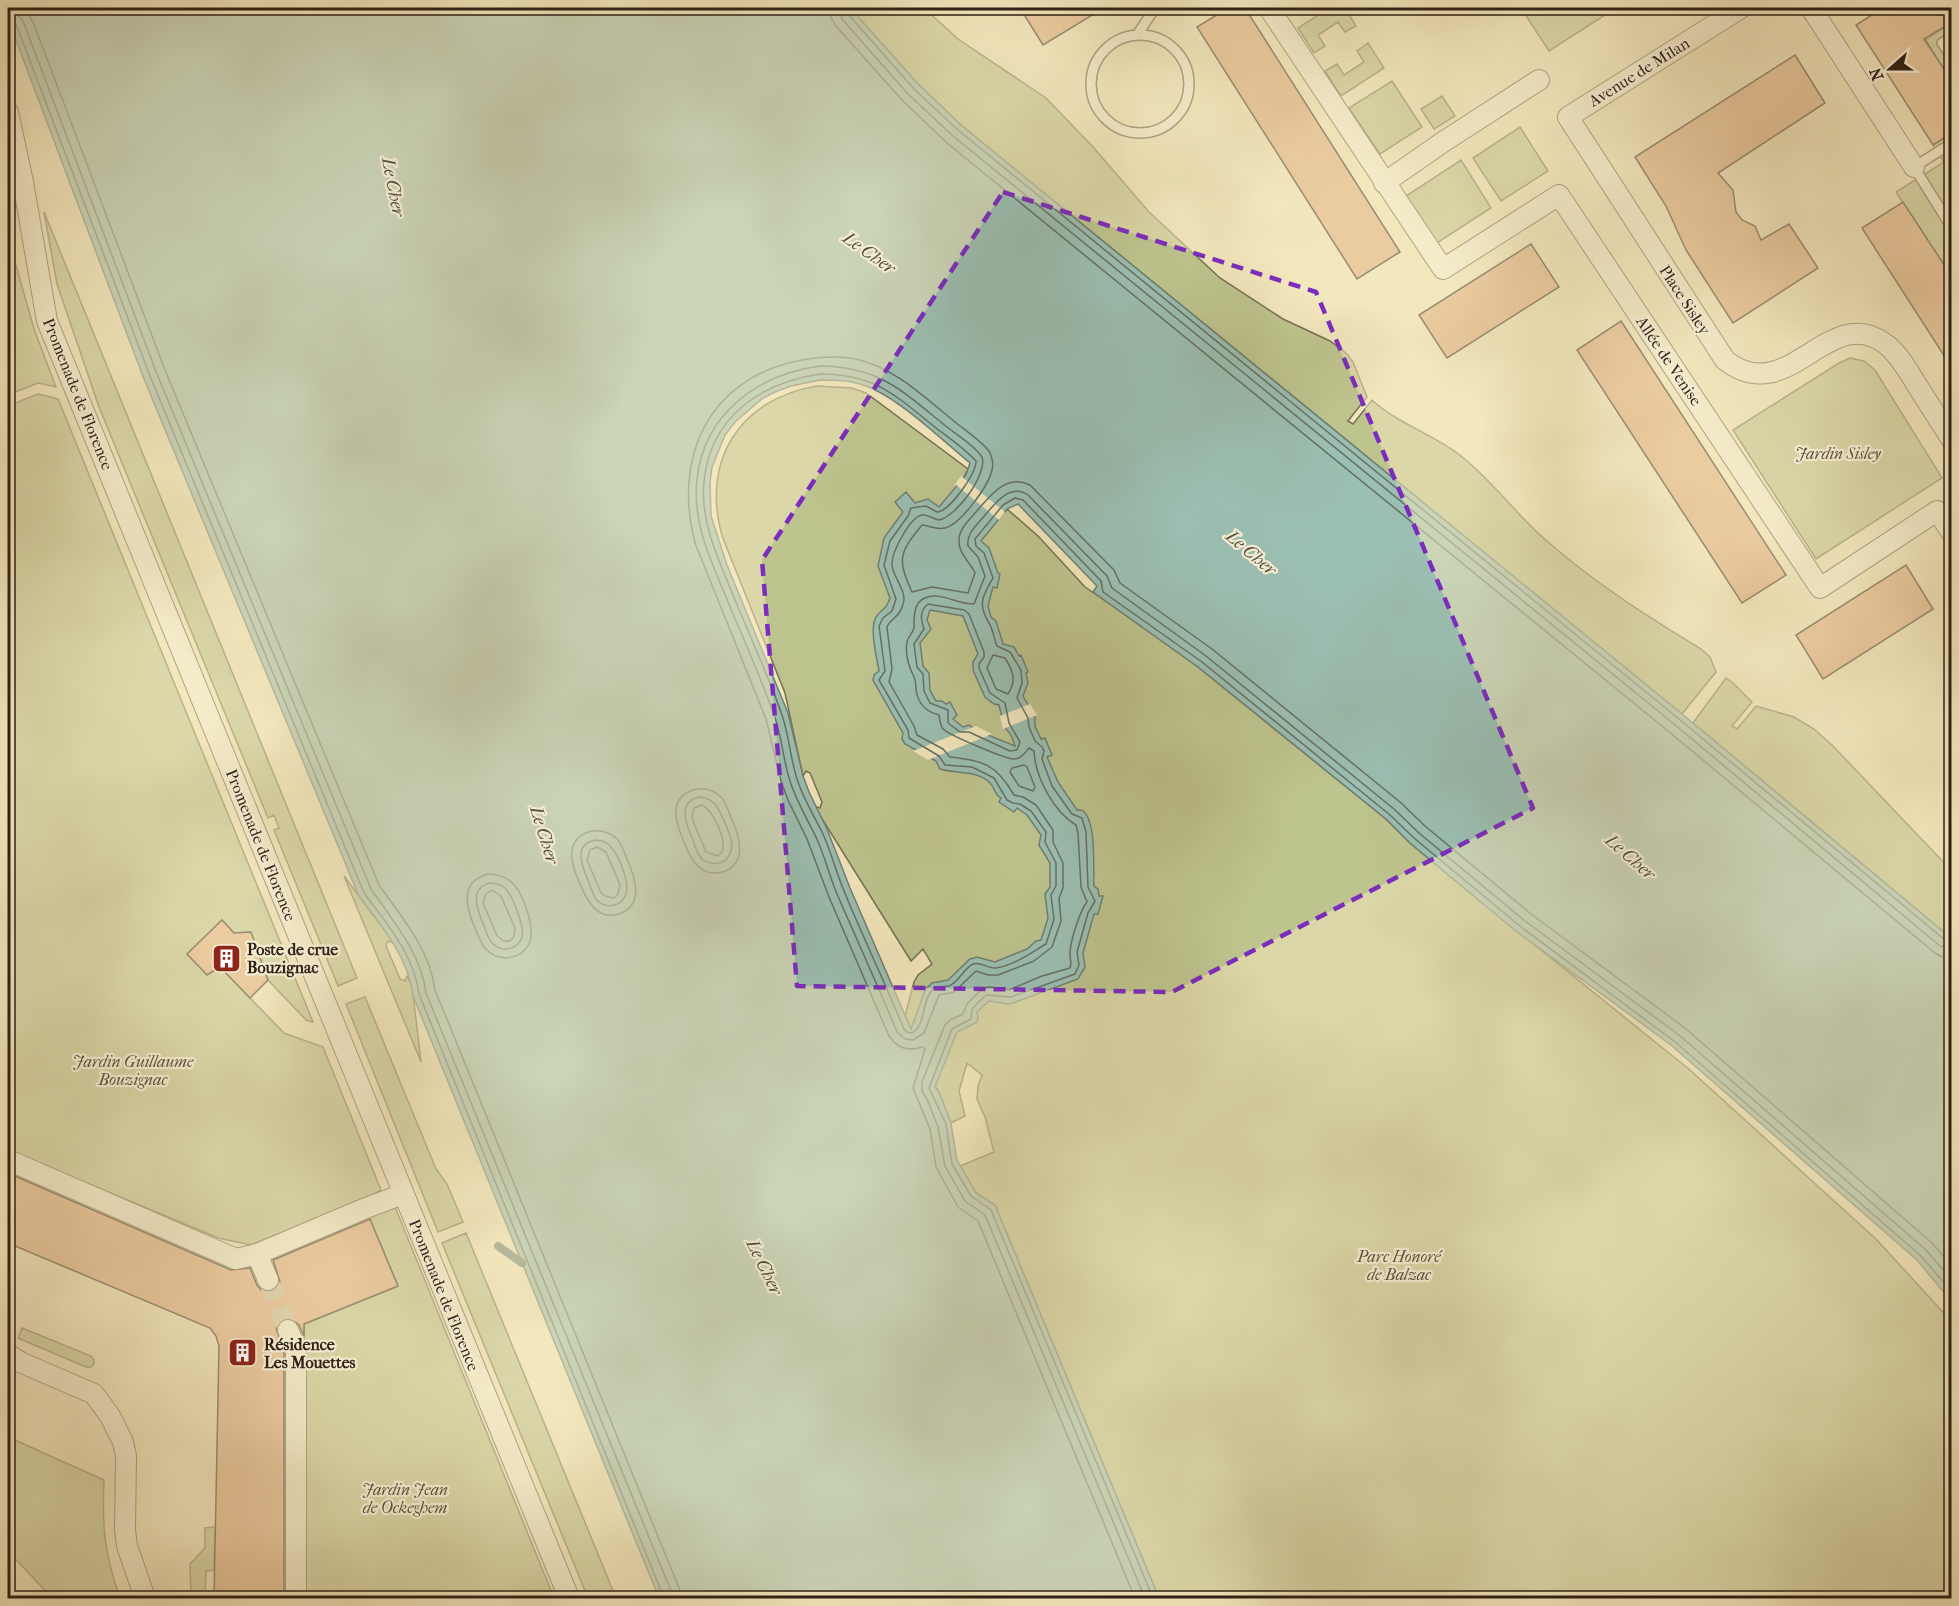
<svg xmlns="http://www.w3.org/2000/svg" width="1959" height="1606" font-family="'IM FELL French Canon',serif">
  <style>
    .green { fill: #bec48e; stroke: #767252; stroke-width: 1.5 }
    .water { fill: #9bbfb2; stroke: #6f7f73; stroke-width: 1.5; fill-rule: evenodd }
    .pier { fill: #f3e7bd }
    .lines { fill: none; stroke-linecap: round; stroke-linejoin: round }
    .shore { stroke: #647064; stroke-width: 1.5 }
    .stream { stroke: #6f7f73; stroke-width: 8 }
    .building { fill: #e2a97d; stroke: #2e2015; stroke-width: 1.5 }
    .street-tunnel { stroke: #ccbf9b; stroke-width: 20; stroke-dasharray: 20 10; stroke-linecap: butt }
    .lane-casing { stroke: #5f523f; stroke-width: 12 }
    .street-casing { stroke: #5f523f; stroke-width: 22 }
    .lane { stroke: #f7efd4; stroke-width: 9 }
    .street { stroke: #f7efd4; stroke-width: 20 }
    .marked { fill: none; stroke: #7b2cbf; stroke-width: 4.5; stroke-dasharray: 12 8; stroke-linejoin: round }
    .labels { text-anchor: middle; dominant-baseline: central; stroke-width: 4.5; stroke-linejoin: round; paint-order: stroke }
    .street-label { font-size: 16px; fill: #2e2015; stroke: #f7efd4 }
    .park-label { font-size: 16px; font-style: italic; fill: #595139; stroke: #f7efd4 }
    .poi-label { font-size: 16px; font-weight: bold; fill: #2e2015; stroke: #f7efd4; text-anchor: start }
    .water-label { font-size: 18px; font-style: italic; fill: #4f5044; stroke: #f7efd4 }
  </style>
  <rect width="100%" height="100%" fill="#f3e7bd"/>
  <filter id="stains"><feTurbulence type="fractalNoise" baseFrequency=".00333" numOctaves="4"/><feColorMatrix values="0 0 0 0 .2 0 0 0 0 .09 0 0 0 0 .02 0 0 0 .5 -.17"/></filter>
  <radialGradient id="worn" r=".72"><stop offset=".6" stop-color="#630" stop-opacity="0"/><stop offset="1" stop-color="#630" stop-opacity=".3"/></radialGradient>
  <!-- green -->
  <path class="green" d="M850,8H924L958,39L1046,98L1094,148L1149,212L1220,278L1283,319L1330,341L1347,354L1353,362L1367,397L1348,421L1353,424L1372,400C1398,424 1433,434 1461,456C1493,481 1517,516 1548,542C1595,583 1648,617 1701,649L1710,657L1716,672L1682,714L962,126L918,84Z
    M1329,8H1345L1356,26L1345,32L1338,22L1318,35L1325,46L1314,53L1298,28Z
    M1521,8H1616L1549,51Z
    M1951,23V81L1926,40Z
    M1368,43L1384,68L1341,96L1325,71L1337,64L1344,75L1364,62L1357,51Z
    M1392,81L1422,127L1380,154L1349,108Z
    M1442,96L1455,116L1434,129L1421,109Z
    M1520,127L1548,171L1501,201L1473,158Z
    M1951,134V278L1896,192L1944,162L1933,145Z
    M1461,160L1491,208L1437,243L1406,196Z
    M44,212L357,978L338,986L274,830L279,828L274,815L268,818L99,407L57,284Z
    M8,237L34,329L56,387L38,383L8,395Z
    M1850,358L1864,361L1875,370L1942,478L1816,559L1733,430L1839,363Z
    M817,386L852,388L866,393L968,469L964,477L1005,512L1007,509L1038,536L1085,587L1116,608L1198,667L1386,819L1410,843L1453,879L1690,1070L1877,1240L1951,1321V1598H1159L995,1205L976,1193L960,1166L994,1152L985,1117L977,1099L978,1086L982,1075L967,1063L959,1091L965,1116L951,1123L905,1016L914,982L918,975L932,964L923,949L911,961L814,806L820,808L822,802L810,773L806,771L803,776L785,693L722,536C701,461 739,399 817,386Z
    M38,394L58,399L313,1022L306,1020L268,980L250,933L246,932L239,938L222,920L189,952L207,974L219,966L284,1033L323,1047L381,1190L364,1200L251,1245L218,1238L8,1150V406Z
    M1726,678L1733,683L1752,702L1732,726L1737,729L1756,706L1794,717L1814,729L1832,745L1951,870V938L1693,723Z
    M344,876L394,943L388,941L386,946L400,979L405,981L407,976L412,986L421,1062Z
    M365,997L436,1169L447,1184L463,1222L438,1232L346,1004Z
    M393,1202L554,1598H310L304,1592V1324L398,1286L377,1236L348,1248L339,1229Z
    M466,1233L616,1598H588L442,1243Z
    M22,1328L91,1356L94,1360V1364L91,1367H86L18,1338Z
    M8,1437L104,1480C102,1528 104,1553 120,1598H52L8,1551Z
    M215,1527L214,1570L206,1571L205,1598H191L190,1564L205,1548V1528Z"/>
  <!-- water -->
  <path class="water" d="M8,8H850L918,84L962,126L1682,714L1951,938V1301L1917,1260L1671,1045L1517,932L1410,843L1386,819L1198,667L1093,592L1097,586L1018,504L1007,509L981,541L989,548L998,573L1000,574L997,588L993,587L988,606L991,617L996,621L1003,644L1014,647L1019,656L1021,655L1028,672L1026,673L1028,683L1023,696L1035,717V726L1041,739L1045,738L1052,755L1047,757L1058,782L1077,810H1082C1097,820 1093,869 1094,886L1098,889L1099,896H1103L1098,914H1094L1083,953L1085,967L1078,979L1013,1003L1007,1004L989,1001L977,1012L978,1017L977,1022L957,1032L935,1087L939,1092L951,1123L957,1160L976,1193L995,1205L1159,1598H659L413,996C409,958 381,925 359,896L144,379L8,19ZM820,380C835,380 851,380 866,386C899,398 942,440 970,463L966,475L939,507L928,499L915,503L906,492L895,502L903,512L884,538L878,566L890,598C886,611 882,608 876,617C869,629 877,657 879,671L874,675L873,680L903,733L902,739L905,744L936,761L940,769C955,774 978,770 990,783C995,788 994,794 1001,798L999,802L1014,812L1017,808L1027,815L1041,835L1039,845L1050,863V887L1045,894L1048,918L1041,940L1036,941L1027,949L995,962L977,957L970,959L948,980L932,983L925,990L911,1029L850,888L827,829L809,792L803,776L788,713L727,565L711,516L710,482L712,467L725,435L735,422L763,398L775,392L791,386ZM930,610L963,616L978,654L973,662V670L985,697L994,704L999,705L1004,726L1011,735L1015,746L978,731L969,725L963,727L953,719L957,715L950,702L946,704L942,701H936L930,690L929,673L923,666L920,643L931,629L927,620Z"/>
  <!-- pier -->
  <path class="pier" d="M961,476L1005,512L999,520L955,484Z
    M1030,704L1037,715L1003,729L1000,716Z
    M976,726L992,734L928,760L913,751Z"/>
  <g class="lines">
    <!-- shore -->
    <path class="shore" d="M24,8L33,22L165,370L379,885C402,917 430,950 435,990L679,1588L681,1598
      M830,8L831,17L835,25L902,100L947,143L1668,731L1935,953L1942,957L1952,958
      M839,8L842,19L908,94L953,136L1674,724L1940,946L1952,949
      M846,8L848,14L914,89L958,130L1679,719L1945,940L1952,942
      M8,12L17,14L23,21L157,374L371,889C393,921 421,953 426,993L671,1591L672,1598
      M8,19L12,20L16,24L150,376L364,893C387,924 414,955 419,994L664,1598
      M820,366C881,367 902,391 947,427C958,436 974,445 982,457C988,474 956,517 939,520C933,519 928,514 922,515C910,517 891,553 892,565C893,577 905,588 904,600C901,618 891,617 887,627L892,669L889,682L914,726L917,735L943,749L950,757C984,761 996,764 1014,795L1023,797L1036,805L1053,830V842L1063,863V888L1059,898L1061,921L1052,947L1034,961L998,975H988L976,971L954,992L939,995L924,1033L913,1040L905,1039L897,1032C878,986 857,940 837,894C829,875 824,853 815,835C806,817 796,800 790,781C783,760 782,736 774,715C760,675 742,636 726,597C710,559 692,521 697,479C704,414 758,374 820,366Z
      M820,374C875,374 895,395 936,428C949,438 964,448 976,461C977,473 949,512 937,512L926,506L911,508L908,516L890,541L884,565L896,599L892,611L883,618L879,626L885,671L879,680L908,730L909,738L939,756L945,765L972,767L994,778L1007,800L1013,803L1020,804L1031,811L1046,832L1045,842L1056,863V886L1051,895L1054,919L1046,944C1032,952 1013,966 996,968C988,969 980,961 973,964C964,968 959,982 949,986C944,987 939,986 935,988C921,997 927,1025 912,1033L907,1032L904,1029C885,983 863,937 844,891C836,872 831,851 822,832C813,814 803,798 797,779C790,757 789,734 781,712C767,673 749,634 733,595C718,558 700,522 704,482C710,417 760,383 820,374Z
      M928,604L964,610L969,614L984,652V657L979,664V668L990,693L1005,703L1009,723L1020,742L1017,750L1010,751L969,732H960L948,723V710L930,703L924,691L923,674L917,667L914,644L924,629C921,620 919,611 928,604Z
      M993,655L1005,658C1013,671 1017,680 1008,694L996,689L987,668Z
      M1024,765L1027,767L1035,787L1033,791L1019,786L1010,772L1012,768Z
      M696,789C705,788 714,790 721,797C726,802 728,811 731,817C739,835 749,864 722,872C700,878 690,858 684,842C675,821 667,797 696,789Z
      M700,797C705,798 709,799 713,802C719,807 732,837 732,845C732,850 729,858 724,861C718,865 708,864 702,859C697,854 695,845 692,838C686,824 677,801 700,797Z
      M702,805C713,810 727,840 722,852L718,856L706,852L692,818L694,808Z
      M591,831C600,830 610,832 617,839C622,844 624,852 627,859C635,877 645,905 619,914C597,921 587,900 580,884C571,864 563,840 591,831Z
      M595,840C601,840 607,842 611,847C620,857 632,887 624,898C618,908 603,908 596,899C592,893 590,884 587,878C581,863 574,845 595,840Z
      M597,847L606,852L620,885L618,894L614,898L605,896L601,893L587,860L590,850Z
      M488,874C496,874 503,875 510,881C523,891 536,929 529,944C520,961 497,962 485,948C480,943 478,934 475,928C466,907 459,882 488,874Z
      M489,883C496,883 502,885 506,889C513,897 525,928 522,937C518,950 502,953 492,943C488,938 486,931 484,926C478,911 468,890 489,883Z
      M492,890L501,896L515,928L514,937L510,941H504L497,936L483,903L486,894Z
      M1135,1598L978,1221L958,1207L936,1167L930,1129L913,1088L925,1049L922,1047C908,1052 897,1048 889,1036L829,897L807,839L788,800L781,781L766,719L695,543C673,459 707,380 797,361C816,357 836,355 856,359C895,368 924,397 955,422C966,431 980,440 989,451C992,457 994,463 992,470C989,485 961,524 945,528C937,530 930,526 922,525C899,553 897,559 912,592L932,587L968,593L975,573C970,562 958,553 959,540C959,529 969,520 976,512C990,496 1006,473 1030,485L1114,570L1120,583L1212,649L1400,802L1425,826L1531,914L1685,1028L1932,1243L1952,1266
      M1145,1598L985,1215L965,1201L945,1166L938,1127L927,1099L922,1091V1082L945,1025L950,1020L963,1014L967,1004L983,988L990,987L1009,990L1042,976L1070,968C1072,962 1070,960 1070,954C1070,941 1080,911 1087,902L1081,887L1078,833L1076,825C1054,812 1035,777 1034,751L1029,748C1025,753 1021,759 1014,759C1005,759 949,735 943,729C940,725 940,720 939,715C927,712 918,704 916,690C916,686 916,681 914,677C909,667 905,653 907,642C908,635 915,632 914,626C914,616 914,602 925,598C939,591 960,605 974,604L985,576L978,557L968,546C966,533 978,524 986,514C996,502 1011,483 1028,495L1107,576L1112,588L1206,656L1394,809L1419,833L1525,921L1679,1035L1926,1250L1952,1280
      M1153,1598L991,1210L971,1196L952,1164L946,1124L929,1088L952,1029L971,1019L972,1009L986,995L1011,997L1075,974L1079,965L1077,952L1088,913L1095,901L1088,887L1086,832L1082,818L1072,814L1052,786L1042,759L1044,751L1042,747L1035,741L1029,727L1028,718L1017,698L1022,683L1021,670L1010,652L997,646C994,639 993,629 989,623C977,603 983,596 993,578L984,553L976,546L975,539L1003,505L1015,498L1023,500L1101,581L1103,592L1202,662L1390,815L1414,838L1521,927L1674,1041L1921,1256L1952,1292"/>
    <!-- stream -->
    <path class="stream" d="M498,1246L522,1263"/>
  </g>
  <!-- building -->
  <path class="building" d="M1020,8H1104L1043,45Z
    M1228,8H1245L1400,252L1357,279L1197,27Z
    M1883,8H1952V22L1924,39L1952,81V133L1933,145L1856,25Z
    M1795,55L1825,103L1718,173L1733,190L1736,212L1742,220L1755,226L1761,240L1789,224L1818,268L1733,323L1686,250L1666,206L1635,157Z
    M1903,202L1952,277V368L1862,228Z
    M1531,244L1559,287L1447,358L1419,315Z
    M1621,321L1786,575L1742,603L1577,350Z
    M1906,565L1933,609L1823,679L1796,635Z
    M222,920L234,933L251,932L268,980L250,998L220,967L207,975L187,954Z
    M8,1173L231,1270L250,1268L257,1285L261,1290L267,1292L277,1288L280,1282L273,1260L370,1219L398,1286L304,1324V1336L299,1325L290,1318L283,1319L276,1328L284,1351V1599H214L219,1346L216,1336L210,1328L8,1243Z"/>
  <g class="lines">
    <!-- street-tunnel -->
    <path class="street-tunnel" d="M268,1280L288,1330"/>
    <defs>
      <path id="lane" d="M1137,35L1155,8
        M1091 84a49 49 0 1 1 98 0a49 49 0 1 1-98 0Z
        M1952,37L1942,43L1952,57
        M1952,143L1914,167L1952,228"/>
      <path id="street" d="M1269,8L1443,269L1559,195L1820,588L1937,511L1952,533
        M1741,8L1568,117L1725,360C1789,411 1829,299 1887,345C1899,355 1907,369 1915,382C1927,401 1939,420 1952,440
        M1811,8L1914,167
        M8,112L23,182L47,321L569,1598
        M1384,183L1443,142L1539,80
        M8,1160L236,1259L257,1254L366,1208L403,1194
        M257,1254L268,1280
        M288,1330L296,1348V1598
        M8,1354L20,1362L94,1394L110,1416L123,1442L126,1456L125,1530L127,1546L145,1598"/>
    </defs>
    <!-- lane casing -->
    <use href="#lane" class="lane-casing"/>
    <!-- street casing -->
    <use href="#street" class="street-casing"/>
    <!-- lane -->
    <use href="#lane" class="lane"/>
    <!-- street -->
    <use href="#street" class="street"/>
  </g>
  <!-- marked area -->
  <path d="M0 0H1959V1606H0ZM1003,192L1316,292L1533,808L1172,992L797,986L762,560Z" fill="#f3e7bd" fill-opacity=".55" fill-rule="evenodd"/>
  <path class="marked" d="M1003,192L1316,292L1533,808L1172,992L797,986L762,560Z"/>
  <!-- icons -->
  <defs>
    <symbol id="building-square" viewBox="-11 -11 22 22"><rect x="-9" y="-9" width="18" height="18" rx="4" fill="#8f2418" stroke="#f7efd4"/><path d="M-4-6H4V6H1V3H-1V6H-4ZM-2.5-4.3h1.7v1.8h-1.7ZM.8-4.3h1.7v1.8H.8ZM-2.5-1h1.7V.8h-1.7ZM.8-1h1.7V.8H.8Z" fill="#fff"/></symbol>
  </defs>
  <g fill-rule="evenodd">
    <use href="#building-square" x="210" y="942" width="33" height="33"/>
    <use href="#building-square" x="226" y="1336" width="33" height="33"/>
  </g>
  <g class="labels">
    <!-- street labels -->
    <g class="street-label">
      <text transform="translate(1639 72) rotate(-32)">Avenue de Milan</text>
      <text transform="translate(1685 300) rotate(57)">Place Sisley</text>
      <text transform="translate(1669 361) rotate(56)">Allée de Venise</text>
      <text transform="translate(78 394) rotate(68)">Promenade de Florence</text>
      <text transform="translate(261 845) rotate(68)">Promenade de Florence</text>
      <text transform="translate(444 1295) rotate(68)">Promenade de Florence</text>
    </g>
    <!-- park labels -->
    <g class="park-label">
      <text x="1838" y="453">Jardin Sisley</text>
      <text x="133" y="1061">Jardin Guillaume<tspan x="133" dy="18">Bouzignac</tspan></text>
      <text x="1399" y="1256">Parc Honoré<tspan x="1399" dy="18">de Balzac</tspan></text>
      <text x="405" y="1489">Jardin Jean<tspan x="405" dy="18">de Ockeghem</tspan></text>
    </g>
    <!-- poi labels -->
    <g class="poi-label">
      <text x="247" y="949">Poste de crue<tspan x="247" dy="18">Bouzignac</tspan></text>
      <text x="264" y="1344">Résidence<tspan x="264" dy="18">Les Mouettes</tspan></text>
    </g>
    <!-- water labels -->
    <g class="water-label">
      <text transform="translate(393 187) rotate(79)">Le Cher</text>
      <text transform="translate(869 253) rotate(35)">Le Cher</text>
      <text transform="translate(1251 553) rotate(40)">Le Cher</text>
      <text transform="translate(544 835) rotate(73)">Le Cher</text>
      <text transform="translate(1630 857) rotate(41)">Le Cher</text>
      <text transform="translate(764 1267) rotate(64)">Le Cher</text>
    </g>
  </g>
  <!-- margin -->
  <rect width="1959" height="1606" fill="none" stroke="#f3e7bd" stroke-width="30"/>
  <rect x="9" y="9" width="1941" height="1588" fill="none" stroke="#2e2015" stroke-width="3"/>
  <rect x="15" y="15" width="1929" height="1576" fill="none" stroke="#2e2015" stroke-width="1.5"/>
  <!-- north arrow -->
  <g transform="translate(1890 69) rotate(249)" stroke="#f7efd4" stroke-width="4.5" paint-order="stroke">
  <path d="M0-4.5L10 22L0 15L-10 22Z" fill="#2e2015"/>
  <text y="-9" font-size="16" font-weight="bold" text-anchor="middle" fill="#2e2015">N</text>
  </g>
  <rect width="100%" height="100%" filter="url(#stains)"/>
  <rect width="100%" height="100%" fill="url(#worn)"/>
</svg>
